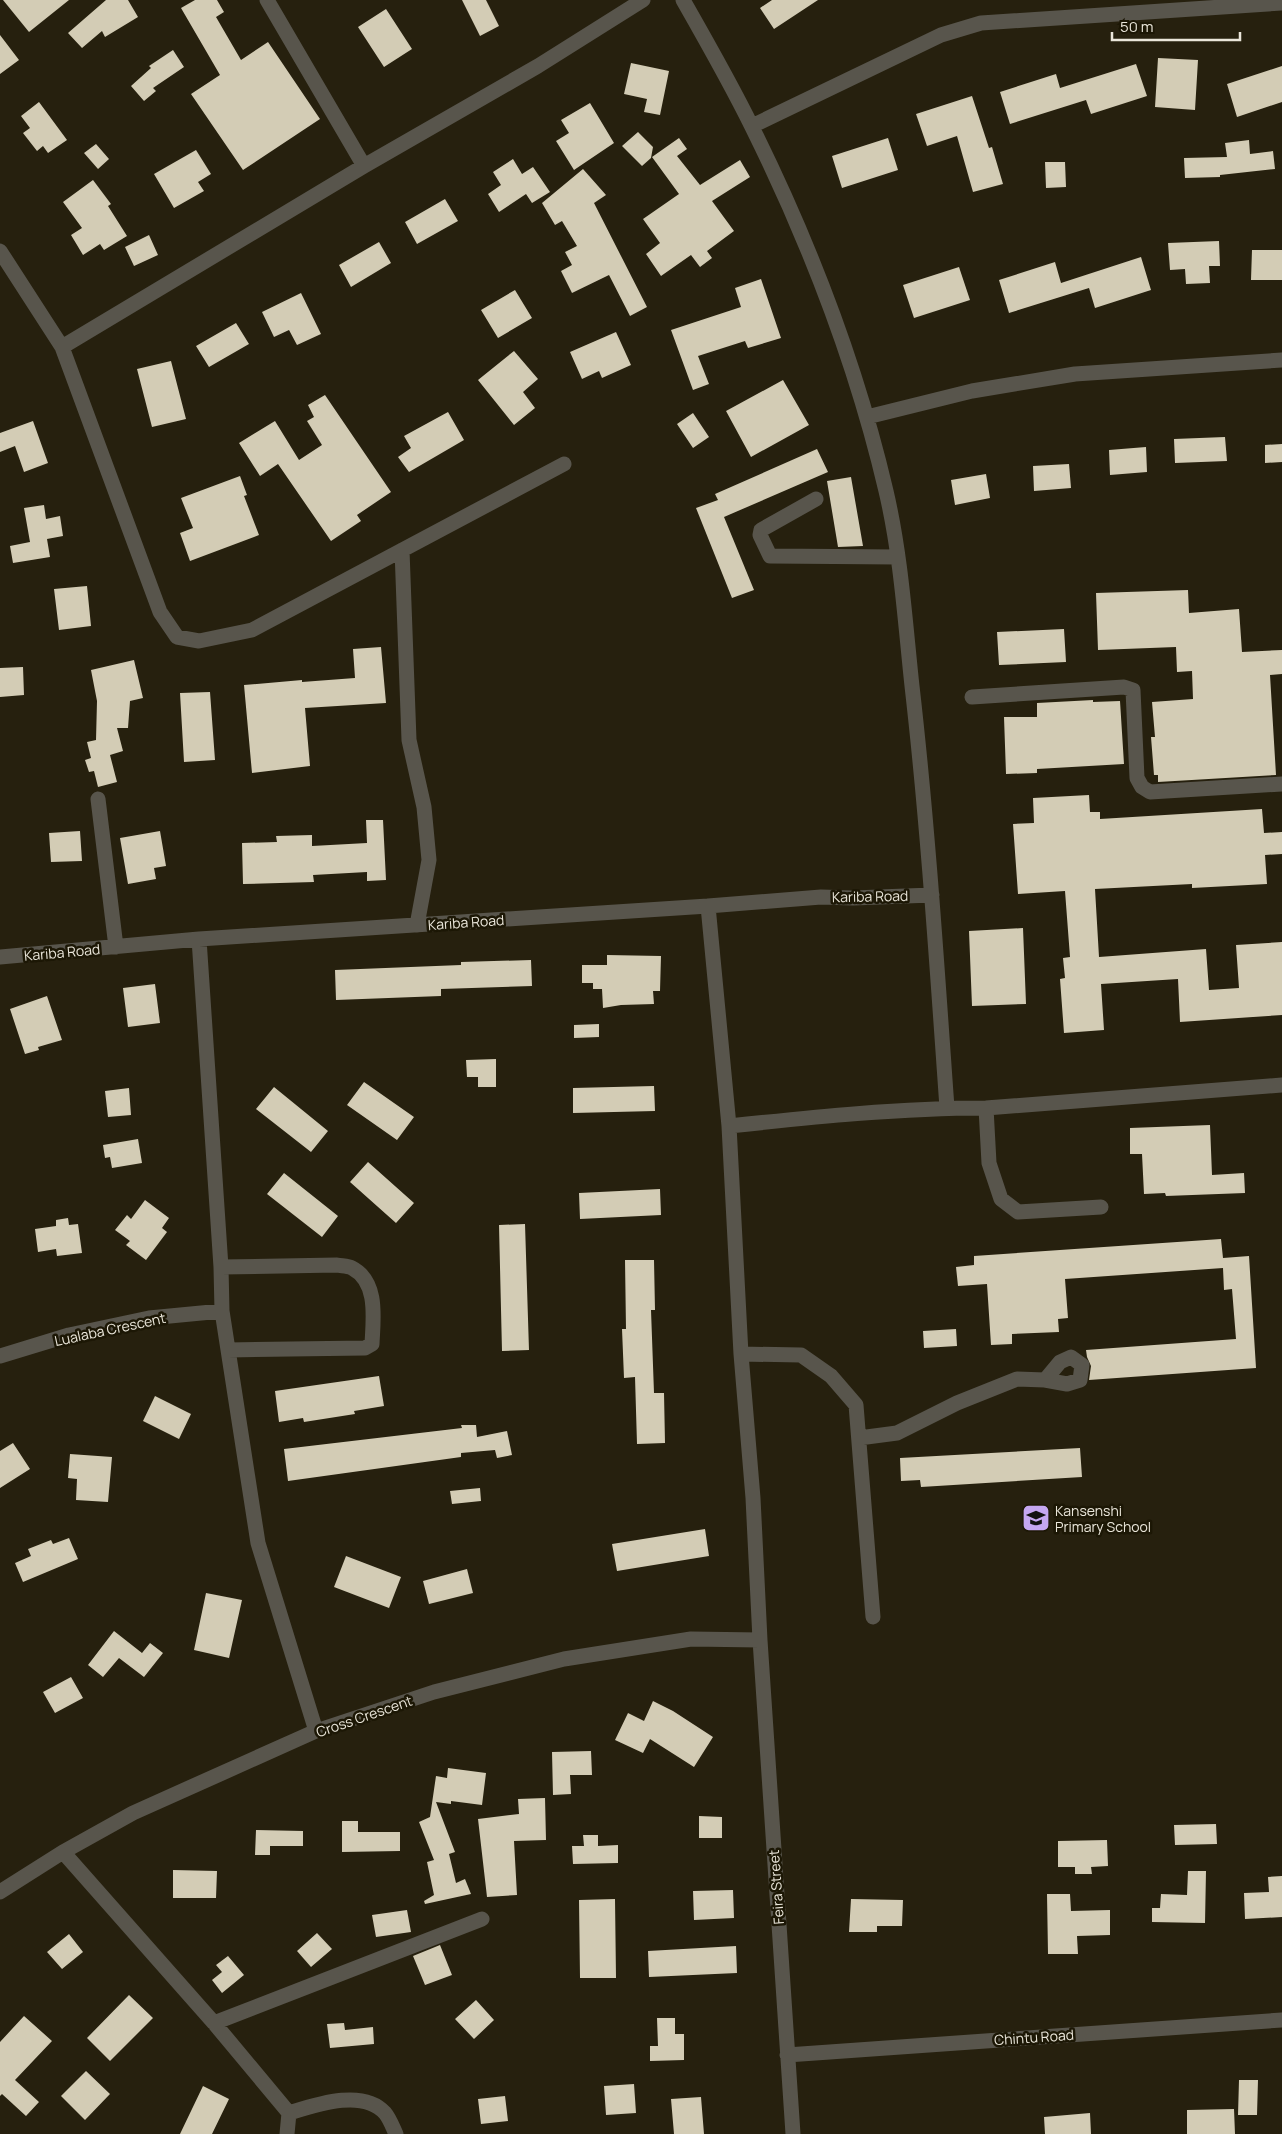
<svg xmlns="http://www.w3.org/2000/svg" width="1282" height="2134" font-family="Manrope,sans-serif">
  <style>
    .building { fill: #d3ccb5 }
    .lines { fill: none; stroke-linecap: round; stroke-linejoin: round }
    .minor { stroke: #58554c; stroke-width: 15 }
    .labels { text-anchor: middle; dominant-baseline: central; stroke-width: 5; stroke-linejoin: round; paint-order: stroke }
    .street-label { font-size: 14px; fill: #eae6da; stroke: #1c1705 }
    .poi-label { font-size: 14px; fill: #eae6da; stroke: #1c1705; text-anchor: start }
  </style>
  <rect width="100%" height="100%" fill="#26200e"/>
  <!-- building -->
  <path class="building" d="M3,0H69L29,32Z
    M106,0H128L138,17L105,37L102,31L82,48L68,33Z
    M195,0H217L224,12L216,17L241,60L268,42L320,119L243,170L191,94L220,75L181,8Z
    M462,0H486L499,26L480,36Z
    M772,0H818L774,29L760,8Z
    M386,9L412,49L384,67L358,27Z
    M0,35L19,60L0,74Z
    M173,50L184,67L153,88L156,91L144,101L131,86L151,68L149,66Z
    M1158,58L1198,60L1195,110L1155,107Z
    M631,63L669,71L660,115L644,112L647,99L624,94Z
    M1136,64L1147,96L1091,114L1086,100L1010,124L1000,92L1056,74L1060,88Z
    M1282,66V102L1237,117L1227,84Z
    M972,96L989,148L992,147L1003,184L973,192L957,136L927,146L916,114Z
    M39,102L67,140L48,153L43,146L37,151L23,133L30,128L21,116Z
    M590,103L614,143L574,170L556,141L569,133L561,120Z
    M638,132L653,147L651,158L642,166L622,146Z
    M679,138L687,149L677,156L700,185L740,160L750,177L712,201L734,231L707,251L712,258L700,267L691,255L661,276L646,254L660,243L643,219L679,194L652,157Z
    M888,138L898,170L842,188L832,156Z
    M1249,140L1250,154L1273,151L1275,169L1220,175V177L1185,178L1184,158L1227,157L1225,143Z
    M96,144L109,159L98,169L84,153Z
    M196,150L211,174L198,182L204,191L174,208L154,174Z
    M513,159L522,174L533,167L550,192L532,203L526,194L499,212L488,194L501,185L493,172Z
    M1045,162H1065L1066,187L1046,188Z
    M583,169L606,195L594,203L647,307L630,316L609,275L572,293L561,271L572,265L565,252L577,246L562,221L555,225L542,203Z
    M93,180L111,204L108,206L127,236L104,250L100,244L83,255L71,235L82,228L63,202Z
    M445,199L458,221L417,244L405,222Z
    M149,235L158,255L134,266L125,247Z
    M1219,241L1220,266H1209L1210,283L1186,284L1185,269L1170,270L1168,243Z
    M379,242L391,263L351,287L339,265Z
    M1252,250H1282V280H1251Z
    M1141,257L1151,290L1095,308L1089,288L1009,313L999,280L1055,262L1061,283Z
    M959,267L970,300L914,318L903,285Z
    M761,279L781,338L748,348L745,341L698,356L709,384L693,390L671,330L741,307L735,288Z
    M515,290L532,318L498,338L481,310Z
    M301,293L321,334L297,345L289,330L274,337L262,312Z
    M236,323L249,344L209,367L196,346Z
    M616,332L631,365L602,378L599,371L582,379L570,352Z
    M514,351L538,379L523,392L535,408L514,425L478,380Z
    M171,361L186,419L152,427L137,369Z
    M783,380L809,425L751,457L726,411Z
    M325,395L391,492L357,515L361,521L331,541L278,464L260,476L239,443L275,421L299,460L322,445L307,421L314,417L308,405Z
    M448,412L464,440L409,472L398,457L411,448L404,436Z
    M693,413L709,437L693,448L677,424Z
    M33,421L48,463L24,472L15,446L0,452V433Z
    M1225,437L1227,461L1175,463L1174,439Z
    M1282,444V462L1265,463V445Z
    M1146,447L1147,472L1110,475L1109,450Z
    M817,449L828,472L724,517L754,590L732,598L696,508L718,500L715,494Z
    M1069,464L1071,488L1034,491L1033,466Z
    M986,474L990,498L955,505L951,480Z
    M240,476L247,495L244,496L259,535L190,561L180,533L193,528L181,498Z
    M851,477L863,546L838,547L827,481Z
    M44,505L46,519L60,516L63,536L47,539L50,557L13,563L10,546L30,542L24,508Z
    M87,586L91,626L59,630L54,589Z
    M1188,590L1189,613L1239,609L1242,652L1282,650V674L1270,675L1276,775L1158,782V775H1154L1151,737H1155L1152,702L1193,699L1192,671L1177,672L1176,647L1098,650L1096,593Z
    M1064,629L1066,662L999,665L997,632Z
    M381,647L386,703L305,708L310,766L252,773L244,685L302,680V682L355,678L353,649Z
    M134,660L143,698L130,701L128,728H117L123,751L110,755L117,782L98,787L94,771L89,772L85,760L91,758L87,742L96,740L97,701L91,670Z
    M23,667L24,695L0,697V668Z
    M210,692L215,760L184,762L180,693Z
    M1093,700V702L1120,701L1124,764L1037,769V773L1006,774L1004,717H1037V703Z
    M1089,795L1090,812H1100V819L1262,809L1264,833L1282,832V854L1265,855L1267,884L1192,888V884L1095,889L1099,957L1206,949L1209,990L1239,988L1236,945L1282,942V1015L1180,1022L1178,979L1101,984L1104,1030L1064,1033L1060,979L1065,978L1063,958L1070,957L1065,891L1018,894L1013,824L1034,823L1033,798Z
    M366,820H383L386,880L367,881V872L313,875L314,882L243,884L242,843L277,842L276,836L312,835V846L367,843Z
    M80,831L82,861L51,862L49,833Z
    M160,831L166,866L154,868L156,879L128,884L120,838Z
    M1023,928L1026,1004L972,1006L969,931Z
    M607,955L661,956L660,991H653L654,1004L621,1005L603,1008L602,989H593V983H582V965H607Z
    M531,960L532,986L441,989V996L336,1000L335,970L461,965V962Z
    M155,984L160,1023L128,1027L123,988Z
    M47,996L62,1040L38,1047L39,1050L25,1054L10,1009Z
    M599,1024V1037L574,1038V1025Z
    M496,1059V1087H478V1077H467L466,1060Z
    M364,1082L414,1117L397,1140L347,1105Z
    M654,1086L655,1111L573,1113V1088Z
    M274,1087L328,1131L311,1152L256,1109Z
    M129,1088L131,1115L108,1117L105,1091Z
    M1210,1125L1212,1175L1244,1173L1245,1193L1166,1196L1165,1193L1144,1194L1142,1154H1130V1128Z
    M138,1139L142,1163L112,1168L110,1157L105,1158L103,1145Z
    M368,1162L414,1203L396,1223L350,1182Z
    M284,1173L338,1216L322,1237L267,1194Z
    M660,1189L661,1215L580,1219L579,1193Z
    M145,1200L169,1218L162,1228L167,1232L146,1260L126,1245L130,1241L115,1230L127,1215L131,1219Z
    M68,1218L69,1225L78,1224L82,1253L57,1256L56,1249L38,1252L35,1229L56,1226V1220Z
    M525,1224L529,1350L502,1351L499,1225Z
    M1221,1239L1223,1258L1249,1256L1256,1368L1089,1380L1091,1366L1087,1357L1086,1350L1236,1339L1232,1289L1224,1290L1223,1268L1065,1279L1068,1318L1058,1319L1059,1332L1012,1334V1344L991,1345L987,1284L958,1286L956,1267L974,1265V1256Z
    M625,1260H654L655,1310H651L654,1393H664L665,1443L637,1444L635,1377L624,1378L622,1329H626Z
    M956,1329L957,1346L924,1348L923,1331Z
    M379,1376L384,1406L354,1411L355,1414L304,1422L303,1418L279,1422L275,1391Z
    M155,1396L191,1414L179,1439L143,1421Z
    M461,1425H476L477,1437L507,1431L512,1455L497,1458L495,1450L461,1453V1457L288,1481L284,1449L462,1428Z
    M13,1443L30,1469L0,1488V1451Z
    M1080,1448L1082,1477L921,1487L920,1480L901,1481L900,1458Z
    M70,1454L112,1457L108,1502L76,1500L77,1479L68,1478Z
    M480,1488L481,1501L452,1504L450,1491Z
    M705,1529L709,1556L617,1571L612,1544Z
    M69,1538L78,1559L23,1582L15,1563L31,1556L28,1549L51,1540L53,1544Z
    M346,1556L401,1577L389,1608L334,1587Z
    M467,1569L473,1593L429,1604L423,1581Z
    M206,1593L242,1600L229,1658L194,1650Z
    M114,1631L142,1653L150,1643L163,1653L144,1677L119,1658L103,1677L88,1665Z
    M71,1677L83,1698L55,1713L43,1692Z
    M653,1701L673,1711L713,1737L694,1767L650,1739L643,1753L615,1740L628,1713L644,1721Z
    M591,1751L592,1775H570L571,1794L553,1795L552,1752Z
    M448,1768L486,1773L482,1805L451,1801V1804L436,1802L455,1852L449,1854L456,1883L465,1879L471,1894L425,1904L424,1901L434,1895L427,1862L434,1860L419,1822L430,1817L436,1776L447,1778Z
    M545,1798L546,1840L514,1841L517,1895L487,1897L478,1819L519,1814L518,1799Z
    M699,1816L722,1817V1838H699Z
    M342,1821H358V1832H400V1851L342,1852Z
    M1216,1824L1217,1844L1175,1845L1174,1825Z
    M256,1830L303,1831V1846H270V1855H255Z
    M583,1835H598V1846L618,1845V1863L573,1864L572,1846H584Z
    M1107,1840L1108,1866L1091,1867L1092,1874H1075V1867H1058V1841Z
    M173,1870L217,1871L216,1898H173Z
    M1188,1871H1206L1205,1923L1152,1922V1908H1160L1161,1894L1187,1895Z
    M1282,1876V1917L1245,1919L1244,1893L1269,1892L1268,1877Z
    M733,1890L734,1918L694,1920L693,1891Z
    M1047,1894H1070L1071,1911L1110,1910V1935L1077,1936L1078,1954H1048Z
    M615,1899L616,1978H580L579,1900Z
    M851,1899L903,1900L902,1926H877V1932H849Z
    M407,1910L411,1932L376,1937L372,1915Z
    M317,1933L332,1949L311,1967L297,1951Z
    M69,1934L83,1952L62,1969L47,1952Z
    M440,1945L452,1975L425,1985L413,1956Z
    M736,1946L737,1973L649,1977L648,1951Z
    M228,1956L244,1975L222,1993L212,1980L222,1972L216,1965Z
    M129,1995L153,2018L110,2061L87,2038Z
    M476,2000L494,2020L474,2039L455,2019Z
    M24,2016L52,2041L15,2080L39,2102L26,2116L2,2094L0,2096V2042Z
    M657,2018H675V2034H684V2060L650,2061V2046H658Z
    M344,2023L345,2030L373,2027L374,2044L330,2048L327,2024Z
    M86,2071L110,2094L85,2120L61,2096Z
    M1239,2080H1258L1257,2115H1238Z
    M634,2084L636,2113L606,2115L604,2086Z
    M203,2086L229,2099L212,2134H180Z
    M505,2096L508,2121L481,2124L478,2099Z
    M701,2097L704,2134H674L671,2099Z
    M1234,2109L1235,2134H1187V2110Z
    M1090,2113L1091,2134H1045L1044,2117Z"/>
  <g class="lines">
    <!-- minor -->
    <path class="minor" d="M267,0L364,166
      M683,0C707,42 731,84 752,127C809,242 857,367 886,491C901,555 905,621 912,686C928,826 937,967 947,1108
      M752,126L941,35L981,23L1282,3
      M0,251L62,347L160,612L177,637L199,641L252,630L564,464
      M62,347L364,166L538,66L643,0
      M867,417L972,391L1075,374L1282,360
      M816,499L761,530L760,535L770,556L898,557
      M402,550L409,740L424,807L429,860L417,925
      M972,697L1124,687L1133,690L1137,778L1142,787L1150,792L1282,784
      M98,799L116,947
      M708,906L729,1126L741,1354L753,1498L760,1640L793,2134
      M199,939L221,1267L222,1311L258,1543L316,1731
      M0,957L199,939L708,906L821,897L853,898L932,895
      M986,1108L989,1163L1001,1199L1018,1212L1101,1207
      M729,1126C814,1117 900,1108 986,1108L1282,1085
      M221,1267L337,1265C342,1266 348,1266 352,1268C379,1282 373,1320 372,1344L365,1348L228,1350
      M741,1354L801,1355L831,1376L856,1405L873,1617
      M0,1356L69,1335L149,1318L222,1311
      M859,1438L897,1433L957,1403L1017,1379L1045,1380L1067,1384L1080,1380L1082,1365L1071,1357L1060,1362L1045,1380
      M63,1852L214,2023L289,2113L287,2134
      M0,1892L63,1852L133,1813L316,1731L434,1692L564,1659L691,1639L760,1640
      M214,2023L482,1919
      M787,2055L1282,2020
      M289,2113C315,2105 363,2088 385,2113C390,2119 393,2128 396,2134"/>
  </g>
  <!-- icons -->
  <defs>
    <symbol id="school-square" viewBox="-11 -11 22 22"><rect x="-9" y="-9" width="18" height="18" rx="4" fill="#c5a7f1" stroke="#1c1705"/><path d="M0-5L7-2L0 1L-7-2ZM-4 1L0 2.5L4 1V4Q0 6-4 4Z" fill="#111"/></symbol>
  </defs>
  <g fill-rule="evenodd">
    <use href="#school-square" x="1020" y="1502" width="32" height="32"/>
  </g>
  <g class="labels">
    <!-- street labels -->
    <g class="street-label">
      <text transform="translate(870 896) rotate(-1)">Kariba Road</text>
      <text transform="translate(466 922) rotate(-4)">Kariba Road</text>
      <text transform="translate(62 952) rotate(-5)">Kariba Road</text>
      <text transform="translate(110 1329) rotate(-12)">Lualaba Crescent</text>
      <text transform="translate(364 1716) rotate(-19)">Cross Crescent</text>
      <text transform="translate(776 1887) rotate(-94)">Feira Street</text>
      <text transform="translate(1034 2037) rotate(-4)">Chintu Road</text>
    </g>
    <!-- poi labels -->
    <g class="poi-label">
      <text x="1055" y="1510">Kansenshi<tspan x="1055" dy="16">Primary School</tspan></text>
    </g>
  </g>
  <!-- scale -->
  <path d="M1112 32v8h128v-8" fill="none" stroke="#eae6da" stroke-width="2.5"/>
  <text x="1120" y="32" font-size="15" fill="#eae6da" stroke="#1c1705" stroke-width="4" paint-order="stroke">50 m</text>
</svg>
